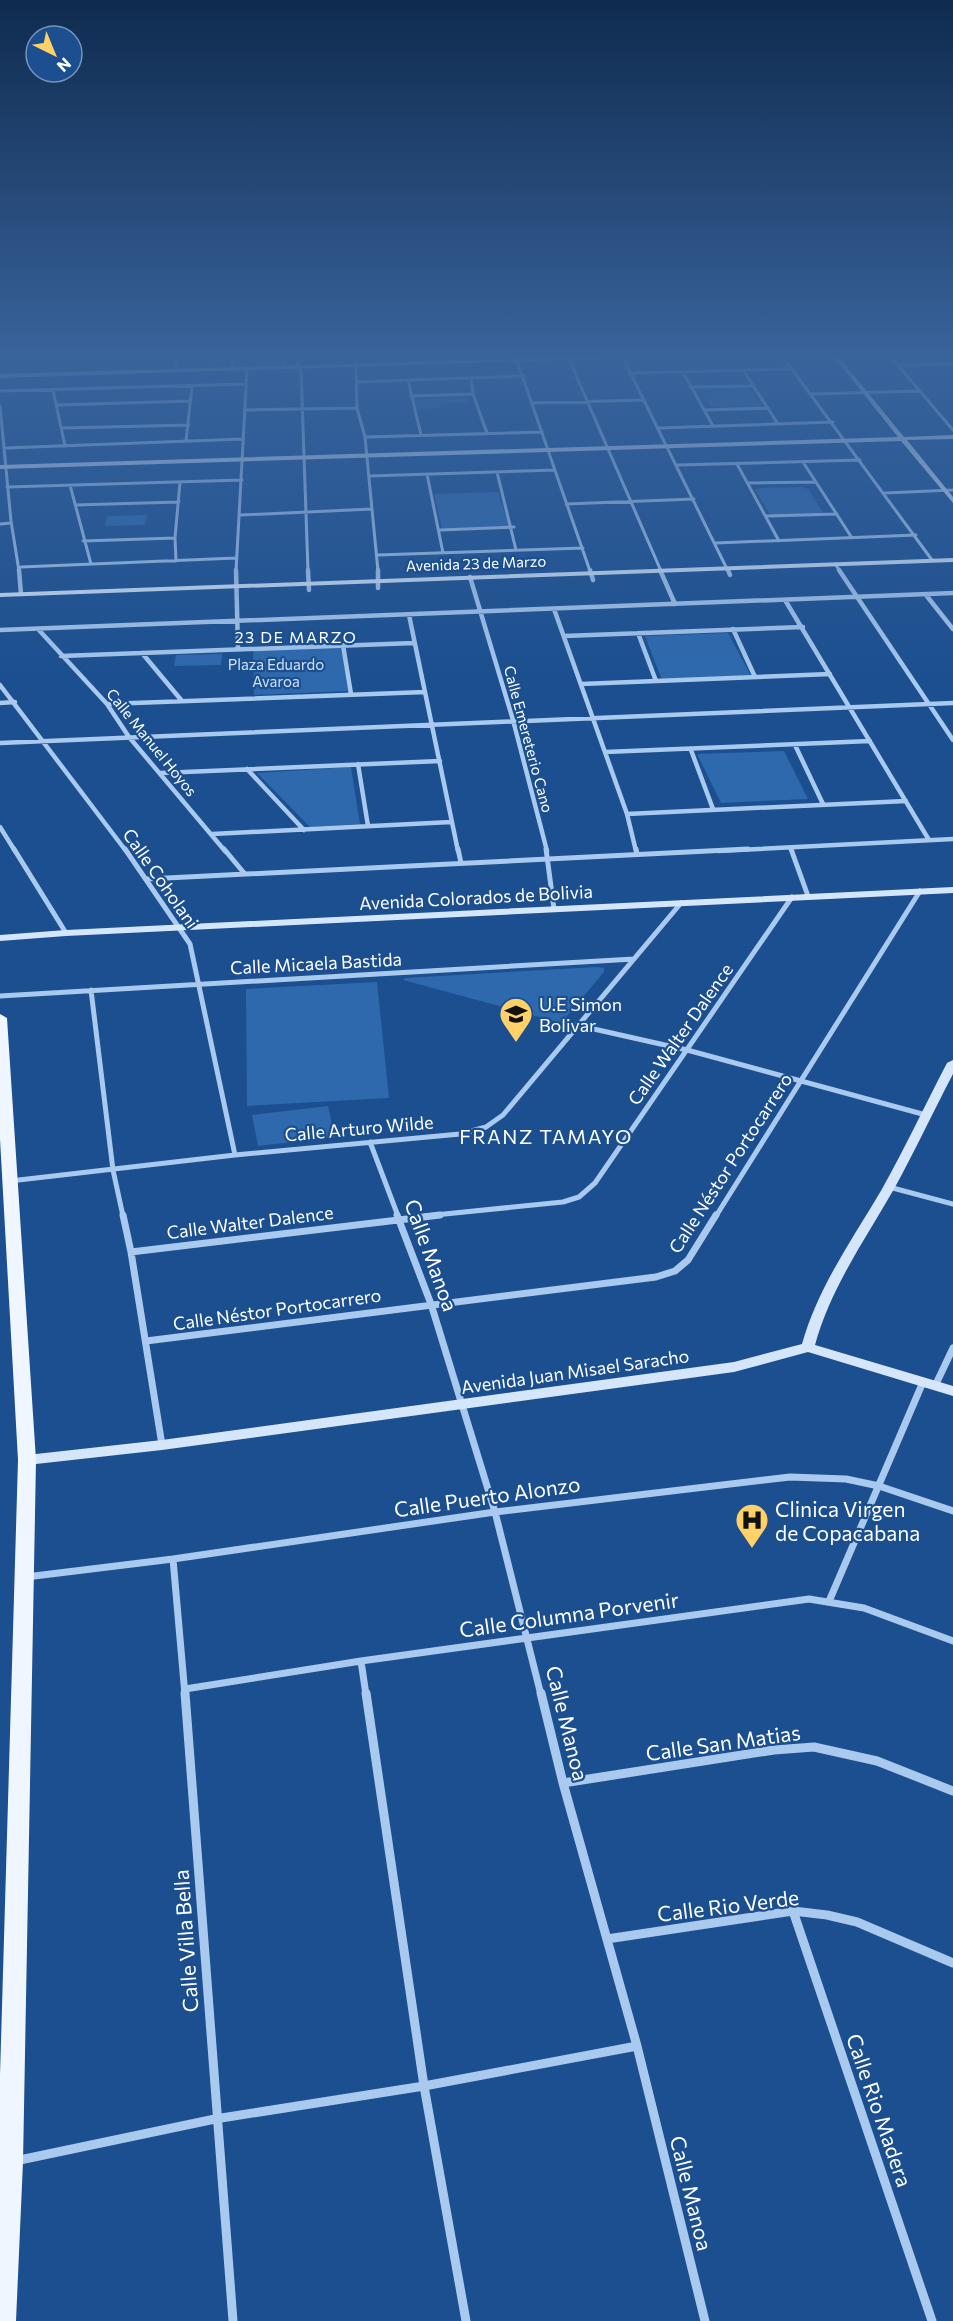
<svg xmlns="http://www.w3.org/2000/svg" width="953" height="2321" font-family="Commissioner,sans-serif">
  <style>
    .green { fill: #2e69ad }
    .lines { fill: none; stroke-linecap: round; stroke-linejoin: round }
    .street-far4 { stroke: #a9c9ee; stroke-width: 3 }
    .street-far3 { stroke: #a9c9ee; stroke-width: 4.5 }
    .street-far2 { stroke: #a9c9ee; stroke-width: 5 }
    .street-far1 { stroke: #a9c9ee; stroke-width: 7 }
    .street { stroke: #a9c9ee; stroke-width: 9 }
    .secondary { fill: #d6e6fa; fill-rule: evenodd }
    .primary { fill: #f0f6ff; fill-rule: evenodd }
    .labels { text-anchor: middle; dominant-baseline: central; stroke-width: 4.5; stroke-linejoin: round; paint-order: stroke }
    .far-street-label { font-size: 15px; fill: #fff; stroke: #1b4f8f }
    .far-park-label { font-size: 15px; fill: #cfe3fa; stroke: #1b4f8f }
    .far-neighbourhood-label { font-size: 16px; letter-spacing: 1.5px; fill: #fff; stroke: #1b4f8f }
    .street-label { font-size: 18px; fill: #fff; stroke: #1b4f8f }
    .poi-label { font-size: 18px; fill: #fff; stroke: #1b4f8f; text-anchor: start }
    .neighbourhood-label { font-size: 20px; letter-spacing: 1.5px; fill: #fff; stroke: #1b4f8f }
    .near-street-label { font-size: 21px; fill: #fff; stroke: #1b4f8f }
    .near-poi-label { font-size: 21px; fill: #fff; stroke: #1b4f8f; text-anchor: start }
  </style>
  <rect width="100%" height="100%" fill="#1b4f8f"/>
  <!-- green -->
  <path class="green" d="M749,387L761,406L711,407L700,389Z
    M467,398L468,403H442L439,405V408L416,409L414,399Z
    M802,487L808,489L824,514L823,516L772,518L755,490L760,488Z
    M498,492L509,526L442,529L434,494Z
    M147,515L145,525L105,526L107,516Z
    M728,633L751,676L662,680L645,636Z
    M342,648L348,691L254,695L253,651Z
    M222,654L221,665L174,666L176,655Z
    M784,751L808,799L721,803L697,754Z
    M351,767L360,824L310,827L257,773Z
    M597,967L604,968V972L561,1023L403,980L405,978Z
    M377,982L389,1098L247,1106L246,989Z
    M328,1106L335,1137L258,1146L252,1115Z"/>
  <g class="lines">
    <!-- street-far4 -->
    <path class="street-far4" d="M176,357V365
      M232,357L233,370
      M284,357L285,362
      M521,357L517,361L590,571
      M783,357L932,560
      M891,357L953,430
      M623,358L728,571
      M569,359L661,571
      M297,362L301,370L308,571
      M898,365L953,364
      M356,367L357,408L365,437L378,571
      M743,370L778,424
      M683,372L713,426
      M629,373L791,369
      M471,378L473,394L487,433
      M408,380L421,435
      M356,382L524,376
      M690,387L752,386
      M53,390L65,446
      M0,391L246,384
      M811,394L921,391
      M411,396L473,394
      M532,403L643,400
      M57,405L191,401
      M0,406L11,521L19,571
      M245,410L357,408
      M704,410L768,408
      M63,428L189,425
      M659,428L833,422
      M365,437L542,432
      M186,441L192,386
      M6,448L243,439
      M803,462L852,538
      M737,464L779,541
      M678,465L860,460
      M497,472L516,550
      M427,474L443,553
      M369,476L555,470
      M748,483L816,482
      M70,485L91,564
      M7,487L242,480
      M885,493L953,490
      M566,504L694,499
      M75,505L179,502
      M241,515L372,509
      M766,516L837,514
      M0,524L11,523
      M440,530L514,527
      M83,541L175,538
      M716,543L916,535
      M378,555L583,548
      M176,561L175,538L180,482
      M835,564L840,571
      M21,567L236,558
      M236,571L247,370"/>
    <!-- street-far3 -->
    <path class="street-far3" d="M19,570L21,594
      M236,570L238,649
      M308,570L309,590
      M378,570V588
      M590,570L593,580
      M660,570L675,604
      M728,570L730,575
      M839,570L953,740
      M470,577L513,720L547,851
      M926,595L953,629
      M785,600L929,840
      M554,609L627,814L636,851
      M409,615L458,851
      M38,629L107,704L129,737L225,851
      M733,629L755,677
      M0,630L953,593
      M638,633L656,681
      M564,636L803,627
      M343,645L351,694
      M142,653L182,701
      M61,656L414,643
      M581,684L830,674
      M0,685L126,851
      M0,703L15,702
      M107,704L425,692
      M0,743L953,703
      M795,745L823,804
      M691,750L713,809
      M605,752L870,741
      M358,764L368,826
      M247,769L304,830
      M161,773L440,761
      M627,814L906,801
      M0,827L15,851
      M212,834L451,822
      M791,848L792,851
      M718,851L953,839"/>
    <!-- street-far2 -->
    <path class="street-far2" d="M14,849L66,933
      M125,849L190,944L235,1155
      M224,849L244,873
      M458,849L461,863
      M546,849L554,909
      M636,849L637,854
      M791,849L808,896
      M147,879L748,849
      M91,990L113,1170L123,1216
      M0,996L634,959
      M576,1025L687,1050L926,1115
      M370,1142L398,1216
      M10,1181L235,1155L460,1134L486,1127L503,1115L681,903
      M889,1187L953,1204
      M425,1216L563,1202L579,1197L595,1183L792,897
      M716,1216L920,891"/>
    <!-- street-far1 -->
    <path class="street-far1" d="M123,1215L131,1252L162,1445
      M397,1215L431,1304L495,1512L541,1695
      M131,1252L440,1215
      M146,1341L656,1277L675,1271L688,1260L716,1215
      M935,1386L953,1348
      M173,1559L185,1695
      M26,1577L173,1559L495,1512L790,1477L846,1479L879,1486L953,1511
      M830,1599L923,1382
      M361,1661L366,1695
      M185,1689L361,1661L809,1599L864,1608L953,1641"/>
    <!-- street -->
    <path class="street" d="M185,1693L233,2321
      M366,1693L424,2086L466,2321
      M541,1693L563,1783L637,2046L705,2321
      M563,1783L774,1750L814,1747L877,1761L953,1791
      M793,1911L932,2321
      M607,1939L793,1911L827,1915L857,1922L953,1963
      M15,2161L215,2119L424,2086L637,2046"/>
    <!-- secondary -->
    <path class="secondary" d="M583,357H658L0,378V374Z
      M834,357H839L904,437L953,435V439L907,440L953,497V503L901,441L0,469V465L898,437Z
      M953,558V562L0,597V593Z
      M953,887V893L66,936L0,941V935L66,930Z
      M953,1060V1074C933,1112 915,1151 894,1189C865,1240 831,1287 815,1345L953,1386V1396L808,1352L734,1372L162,1450L27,1465L22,1464L20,1460L22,1456L27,1455L162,1440L734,1362L802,1344C818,1287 852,1240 882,1189C905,1148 925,1105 947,1063Z"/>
    <!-- primary -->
    <path class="primary" d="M0,1014L7,1018L36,1460L23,2162L16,2321H0V2075L18,1460L0,1139Z"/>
  </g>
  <!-- sky -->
  <linearGradient id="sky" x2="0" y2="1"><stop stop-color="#0f2b4f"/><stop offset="0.52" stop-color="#39639b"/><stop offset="1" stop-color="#39639b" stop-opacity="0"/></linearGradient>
  <rect width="953" height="682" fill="url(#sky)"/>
  <!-- icons -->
  <defs>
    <symbol id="school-pin" viewBox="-11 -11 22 30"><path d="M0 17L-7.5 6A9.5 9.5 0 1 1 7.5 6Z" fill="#ffd166" stroke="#1b4f8f"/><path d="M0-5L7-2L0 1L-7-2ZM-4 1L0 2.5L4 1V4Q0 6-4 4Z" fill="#111"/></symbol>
    <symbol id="hospital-pin" viewBox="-11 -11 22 30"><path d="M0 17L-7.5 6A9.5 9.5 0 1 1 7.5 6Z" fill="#ffd166" stroke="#1b4f8f"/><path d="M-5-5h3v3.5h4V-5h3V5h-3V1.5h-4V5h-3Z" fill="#111"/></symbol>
  </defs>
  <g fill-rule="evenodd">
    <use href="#school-pin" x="497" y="995" width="38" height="52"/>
    <use href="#hospital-pin" x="733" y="1501" width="38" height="52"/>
  </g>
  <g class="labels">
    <!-- far-street labels -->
    <g class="far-street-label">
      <text transform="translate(476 563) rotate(-2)">Avenida 23 de Marzo</text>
      <text transform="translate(529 739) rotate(75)">Calle Emereterio Cano</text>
      <text transform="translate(152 742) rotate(51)">Calle Manuel Hoyos</text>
    </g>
    <!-- far-park labels -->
    <g class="far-park-label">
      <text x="276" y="664">Plaza Eduardo<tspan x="276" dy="17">Avaroa</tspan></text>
    </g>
    <!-- far-neighbourhood labels -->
    <g class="far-neighbourhood-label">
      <text x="296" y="636">23 DE MARZO</text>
    </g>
    <!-- street labels -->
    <g class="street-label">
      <text transform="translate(161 878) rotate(55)">Calle Coholani</text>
      <text transform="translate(476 897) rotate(-3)">Avenida Colorados de Bolivia</text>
      <text transform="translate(316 963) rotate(-3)">Calle Micaela Bastida</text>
      <text transform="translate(680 1034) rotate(-55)">Calle Walter Dalence</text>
      <text transform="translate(359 1128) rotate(-5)">Calle Arturo Wilde</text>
      <text transform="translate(730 1163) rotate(-57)">Calle Néstor Portocarrero</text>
      <text transform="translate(250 1222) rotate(-7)">Calle Walter Dalence</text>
      <text transform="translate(277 1309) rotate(-8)">Calle Néstor Portocarrero</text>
      <text transform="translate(575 1371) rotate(-8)">Avenida Juan Misael Saracho</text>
    </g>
    <!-- poi labels -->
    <g class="poi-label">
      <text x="539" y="1004">U.E Simon<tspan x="539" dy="21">Bolivar</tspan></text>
    </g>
    <!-- neighbourhood labels -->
    <g class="neighbourhood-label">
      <text x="546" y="1136">FRANZ TAMAYO</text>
    </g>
    <!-- near-street labels -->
    <g class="near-street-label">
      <text transform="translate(432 1255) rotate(70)">Calle Manoa</text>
      <text transform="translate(487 1496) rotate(-8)">Calle Puerto Alonzo</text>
      <text transform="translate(569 1614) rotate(-8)">Calle Columna Porvenir</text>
      <text transform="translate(568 1723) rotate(76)">Calle Manoa</text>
      <text transform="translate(723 1742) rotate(-8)">Calle San Matias</text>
      <text transform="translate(728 1905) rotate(-7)">Calle Rio Verde</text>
      <text transform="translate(185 1941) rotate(-94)">Calle Villa Bella</text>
      <text transform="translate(880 2110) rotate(71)">Calle Rio Madera</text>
      <text transform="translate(692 2193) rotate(76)">Calle Manoa</text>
    </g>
    <!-- near-poi labels -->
    <g class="near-poi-label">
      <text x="775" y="1508">Clinica Virgen<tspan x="775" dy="24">de Copacabana</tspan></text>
    </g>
  </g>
  <!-- north arrow -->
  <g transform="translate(54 54) rotate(137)"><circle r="28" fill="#1b4f8f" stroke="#7695bc" stroke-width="1.5"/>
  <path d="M0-4.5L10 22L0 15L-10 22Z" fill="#ffd166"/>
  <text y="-9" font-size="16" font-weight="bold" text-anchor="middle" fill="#ffffff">N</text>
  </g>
</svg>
